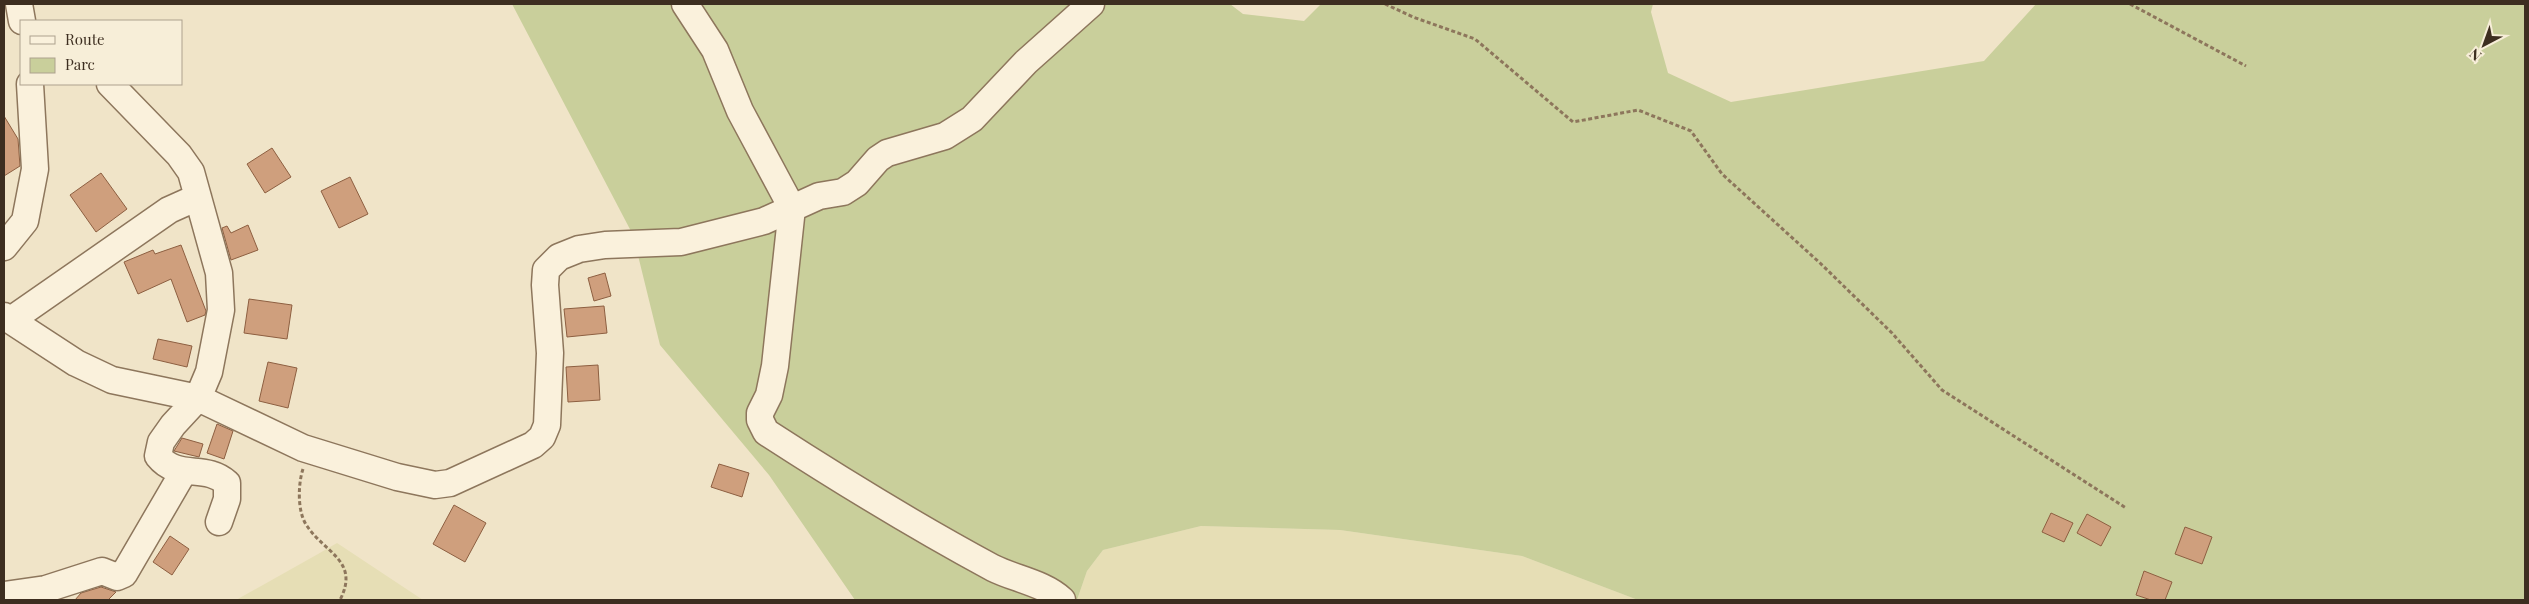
<svg xmlns="http://www.w3.org/2000/svg" width="2529" height="604" font-family="'Playfair Display',serif">
  <style>
    .farmland { fill: #e6deb5 }
    .green { fill: #c9cf9b }
    .building { fill: #cf9f7d; stroke: #8d5f41 }
    .lines { fill: none; stroke-linecap: round; stroke-linejoin: round }
    .minor-casing { stroke: #8d765c; stroke-width: 29 }
    .path { stroke: #8d765c; stroke-width: 3; stroke-dasharray: 4 2.5; stroke-linecap: butt }
    .minor { stroke: #faf1dc; stroke-width: 26 }
  </style>
  <rect width="100%" height="100%" fill="#f0e4c8"/>
  <!-- farmland -->
  <path class="farmland" d="M1201,526L1340,530L1522,556L1638,600H1077L1087,571L1103,550Z
    M337,543L423,600H236L318,554Z"/>
  <!-- green -->
  <path class="green" d="M512,4H1230L1243,14L1304,21L1321,4H1653L1651,12L1668,73L1731,102L1984,61L2036,4H2525V600H1638L1522,556L1340,530L1201,526L1103,550L1087,571L1077,600H855L769,475L660,345L633,235Z"/>
  <!-- building -->
  <path class="building" d="M4,116L18,139L20,166L4,176Z
    M272,148L291,177L265,193L247,164Z
    M101,173L127,209L96,232L70,195Z
    M350,177L368,214L339,228L321,191Z
    M248,225L258,250L231,260L222,228L227,226L231,233Z
    M181,245L206,311L205,315L187,322L171,279L138,294L124,262L153,250L155,254Z
    M605,273L611,296L594,301L588,278Z
    M249,299L292,305L287,339L244,333Z
    M604,306L607,333L567,337L564,309Z
    M158,339L192,346L187,367L153,359Z
    M268,362L297,368L288,408L259,401Z
    M598,365L600,400L568,402L566,367Z
    M217,424L233,431L224,459L207,453Z
    M182,438L203,444L199,457L174,451Z
    M719,464L749,473L742,497L711,487Z
    M454,505L486,523L465,562L433,544Z
    M2051,513L2073,523L2064,542L2042,532Z
    M2087,514L2111,527L2101,546L2077,533Z
    M2185,527L2212,537L2202,564L2175,554Z
    M170,536L189,549L172,575L153,562Z
    M2144,571L2172,582L2165,600H2151L2136,595Z
    M101,587L116,592L108,600H75L81,593Z"/>
  <g class="lines">
    <defs>
      <path id="minor" d="M19,4L22,21
        M685,4L715,50L740,111L792,208L775,366L769,395L760,413V420L766,432C840,480 915,526 993,568C1015,579 1044,583 1062,600
        M110,84L179,155L191,172L219,273L221,310L209,372L198,398L173,425L161,442L158,456C178,481 205,463 227,483V499L219,522
        M4,247L25,221L35,169L30,84
        M4,316L76,363L112,380L198,398L303,448L397,477L435,485L450,483L533,445L542,437L547,425L550,353L545,285L546,270L559,257L579,249L605,245L681,242L764,221L819,196L843,192L857,183L878,159L887,153L945,136L972,119L1026,62L1091,4
        M11,320L169,210L198,197
        M4,595L46,589L102,571L117,577L124,574L184,471"/>
    </defs>
    <!-- minor casing -->
    <use href="#minor" class="minor-casing"/>
    <!-- path -->
    <path class="path" d="M1385,4L1413,17L1475,39L1573,122L1638,110L1691,131L1722,174L1820,263L1892,333L1942,390L2126,508
      M2130,4L2246,66
      M303,469C298,484 297,512 307,526C325,553 360,561 340,600"/>
    <!-- minor -->
    <use href="#minor" class="minor"/>
  </g>
  <!-- border -->
  <rect width="2529" height="604" fill="none" stroke="#3d2e20" stroke-width="10"/>
  <!-- legend -->
  <rect x="20" y="20" width="162" height="65" fill="#f7eed8" stroke="#ada18e"/>
  <rect x="30" y="36" width="25" height="8" fill="#faf1dc" stroke="#ada18e"/>
  <text x="65" y="45" font-size="15" fill="#3d2e20">Route</text>
  <rect x="30" y="58" width="25" height="15" fill="#c9cf9b" stroke="#ada18e"/>
  <text x="65" y="70" font-size="15" fill="#3d2e20">Parc</text>
  <!-- north arrow -->
  <g transform="translate(2484 45) rotate(221)" stroke="#f7eed8" stroke-width="4" paint-order="stroke">
  <path d="M0-4L9 19L0 12L-9 19Z" fill="#3d2e20"/>
  <text y="-8" font-size="14" font-weight="bold" text-anchor="middle" fill="#3d2e20">N</text>
  </g>
</svg>
